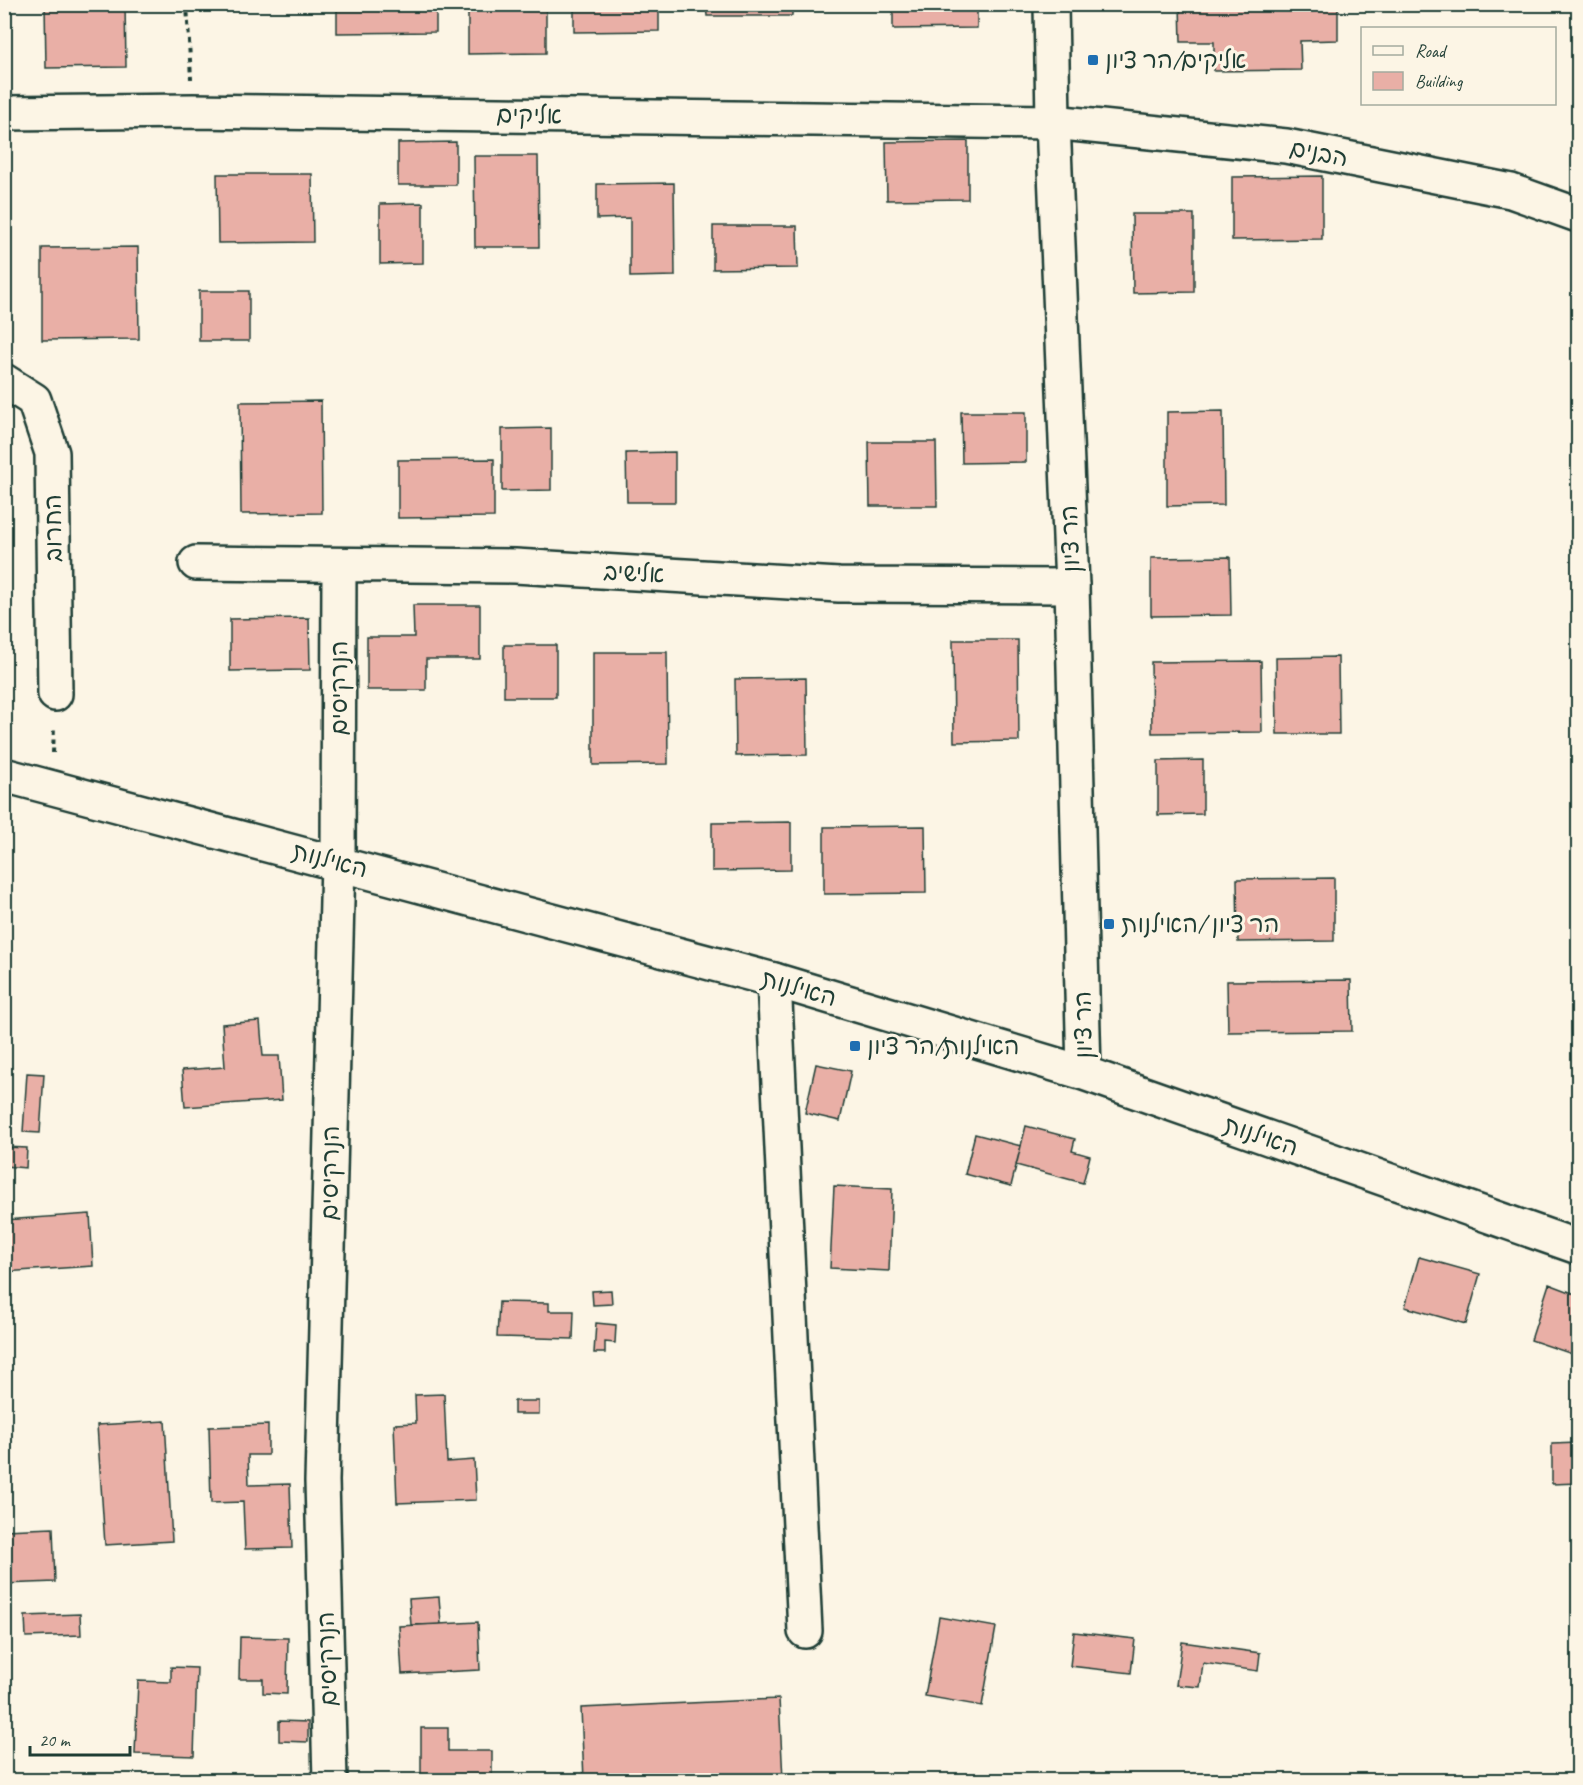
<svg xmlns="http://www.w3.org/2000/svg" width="1583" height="1785" font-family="Caveat,'Playpen Sans Hebrew',sans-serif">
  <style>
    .building { fill: #e9afa6; stroke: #1f3d34; stroke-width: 1.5 }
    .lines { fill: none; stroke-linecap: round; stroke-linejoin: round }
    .street-casing { stroke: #1f3d34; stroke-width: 38 }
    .secondary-casing { stroke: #1f3d34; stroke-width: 38 }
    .path { stroke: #1f3d34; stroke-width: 4; stroke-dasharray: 4.5 4.5; stroke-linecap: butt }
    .street { stroke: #fcf5e5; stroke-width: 33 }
    .secondary { stroke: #fcf5e5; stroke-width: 33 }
    .poi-dot { fill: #1f6fb2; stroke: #fcf5e5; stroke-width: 2 }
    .labels { text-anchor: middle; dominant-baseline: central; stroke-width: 6; stroke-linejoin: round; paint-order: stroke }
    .poi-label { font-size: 24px; fill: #1f3d34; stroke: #fcf5e5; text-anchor: start }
    .street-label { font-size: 24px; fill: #1f3d34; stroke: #fcf5e5 }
  </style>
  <rect width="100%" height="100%" fill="#fcf5e5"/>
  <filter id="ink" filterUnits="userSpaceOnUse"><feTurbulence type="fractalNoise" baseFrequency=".0167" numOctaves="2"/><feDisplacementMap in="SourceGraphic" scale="12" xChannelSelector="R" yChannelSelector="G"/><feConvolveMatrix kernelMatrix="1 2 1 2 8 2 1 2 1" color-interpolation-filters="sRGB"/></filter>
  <g filter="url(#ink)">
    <!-- building -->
    <path class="building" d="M45,4H125L126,67L46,68Z
      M337,4H436V32L337,33Z
      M468,4H546V53L468,54Z
      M574,4H659V31L574,32Z
      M706,4H792V16H707Z
      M893,4H977V28L893,29Z
      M1180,4H1338V40L1300,41L1301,70L1214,71V42H1181Z
      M968,141V199L887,200L886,142Z
      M456,142V185H398V143Z
      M474,156H538L539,247H475Z
      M217,174H312L313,242L218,243Z
      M1322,176V239L1232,240V177Z
      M674,183L675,276L630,277V218L597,219V184Z
      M423,203V263L380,264V204Z
      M1132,214H1194V292L1133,293Z
      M713,226H797L798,268L713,269Z
      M138,247L139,339L42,340V248Z
      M199,291H249V341H199Z
      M321,401L322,513L241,514L240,402Z
      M1223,411L1224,505L1167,506V412Z
      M961,412H1026V462L962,463Z
      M551,428V490L502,491V429Z
      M869,442H936L937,506H870Z
      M675,452V502H627L626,453Z
      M494,459V517L398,518V460Z
      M1230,557L1231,615L1151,616V558Z
      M413,605H480V659H426V690H367V637H414Z
      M309,618L310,670L230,671V619Z
      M953,640H1018L1019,741L954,742Z
      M504,645H556V697H504Z
      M593,652H667L668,764L593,765Z
      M1338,657L1339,734H1277L1276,658Z
      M1261,661L1262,732L1152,733L1151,662Z
      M806,678L807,755L736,756L735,679Z
      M1203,760V814L1158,815V761Z
      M791,822V870L712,871V823Z
      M925,826L926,893L824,894V827Z
      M1334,878V941L1238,942L1237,879Z
      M1351,980L1352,1031L1228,1032L1227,981Z
      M260,1021L263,1056H279L282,1100L185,1107L182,1070L225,1067L222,1024Z
      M816,1064L851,1071L840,1121L805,1113Z
      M27,1073L44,1074L40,1133L23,1132Z
      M1026,1126L1075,1139L1072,1151L1090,1156L1083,1183L1016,1165Z
      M975,1134L1021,1146L1011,1186L965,1174Z
      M4,1147L27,1148L26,1168L4,1166Z
      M834,1186L892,1189L889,1271L830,1268Z
      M90,1214L93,1266L4,1272V1220Z
      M1419,1257L1480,1274L1466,1324L1405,1307Z
      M1549,1284L1578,1295V1356L1531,1340Z
      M611,1290L612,1304L593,1305L592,1291Z
      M499,1302L549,1303V1311H574L573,1339L497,1337Z
      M596,1323L616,1325L615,1343L605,1342V1353H594Z
      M444,1394L447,1462L474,1460L476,1500L397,1503L394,1424L416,1423L415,1395Z
      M514,1401H539V1414H514Z
      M165,1421L172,1541L105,1545L97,1425Z
      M268,1425V1455H248L249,1485L290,1484L292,1548L245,1549L243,1502L211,1503L209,1427Z
      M1578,1443V1483L1552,1484V1444Z
      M53,1528L55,1582L4,1584V1530Z
      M439,1597L441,1624L411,1625L409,1599Z
      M80,1614L81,1635L26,1637L25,1616Z
      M939,1617L996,1627L982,1706L925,1696Z
      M478,1622L480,1670L402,1674L399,1626Z
      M1074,1632L1135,1639L1131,1673L1070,1666Z
      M240,1637L288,1638L287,1694L263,1693V1679H239Z
      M1182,1642L1260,1653L1258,1671L1203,1663L1200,1687L1176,1685Z
      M171,1667L197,1668L194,1756L135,1754L138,1681L171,1682Z
      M779,1699L783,1780H584L581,1708Z
      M279,1721L308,1722V1742L279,1741Z
      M421,1728H448V1751H492V1780H421Z"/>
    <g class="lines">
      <defs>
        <path id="street" d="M4,113L193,111L1053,122L1286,146L1511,191L1578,215
          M4,381L34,400L52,453L55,694
          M196,563L515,566L839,585L1072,586
          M774,980L805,1631
          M330,1780L322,1481L338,862L339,566"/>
        <path id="secondary" d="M1051,4L1053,122L1072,586L1084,1073
          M4,775L774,980L1084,1073L1578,1247"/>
      </defs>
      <!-- street casing -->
      <use href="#street" class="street-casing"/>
      <!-- secondary casing -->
      <use href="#secondary" class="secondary-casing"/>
      <!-- path -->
      <path class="path" d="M187,4L191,79
        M53,753L54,727"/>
      <!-- street -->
      <use href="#street" class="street"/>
      <!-- secondary -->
      <use href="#secondary" class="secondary"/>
    </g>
  </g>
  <!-- markers -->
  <g class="poi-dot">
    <rect x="1087" y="54" width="12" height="12" rx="3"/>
    <rect x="1103" y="918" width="12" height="12" rx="3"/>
    <rect x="849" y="1040" width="12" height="12" rx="3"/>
  </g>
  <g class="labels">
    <!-- poi labels -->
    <g class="poi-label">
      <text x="1105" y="60">אליקים/הר ציון</text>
      <text x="1121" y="924">הר ציון /האילנות</text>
      <text x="867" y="1046">האילנות/הר ציון</text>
    </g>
    <!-- street labels -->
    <g class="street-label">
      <text transform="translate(529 115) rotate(1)">אליקים</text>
      <text transform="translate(1319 153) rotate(11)">הבנים</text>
      <text transform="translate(53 528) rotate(-91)">החרוב</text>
      <text transform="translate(1070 539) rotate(-92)">הר ציון</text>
      <text transform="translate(634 573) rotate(3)">אלישיב</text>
      <text transform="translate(339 688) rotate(-90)">הנרקיסים</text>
      <text transform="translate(330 860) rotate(15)">האילנות</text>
      <text transform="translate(799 988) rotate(16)">האילנות</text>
      <text transform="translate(1083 1025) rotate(-91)">הר ציון</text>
      <text transform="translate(1261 1136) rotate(19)">האילנות</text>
      <text transform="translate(330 1173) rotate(-89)">הנרקיסים</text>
      <text transform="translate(327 1659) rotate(-92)">הנרקיסים</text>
    </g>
  </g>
  <!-- margin -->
  <rect width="1583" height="1785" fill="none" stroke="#fcf5e5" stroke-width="24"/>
  <rect x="12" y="12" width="1559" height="1761" fill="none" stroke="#1f3d34" stroke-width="2" filter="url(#ink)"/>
  <!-- legend -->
  <rect x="1361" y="27" width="195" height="78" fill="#fcf5e5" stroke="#a4ab9e" stroke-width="1.5"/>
  <rect x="1373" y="46" width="30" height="9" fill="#fcf5e5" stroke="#a4ab9e" stroke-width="1.5"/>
  <text x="1415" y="57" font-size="18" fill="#1f3d34">Road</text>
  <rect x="1373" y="72" width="30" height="18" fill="#e9afa6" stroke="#a4ab9e" stroke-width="1.5"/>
  <text x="1415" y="87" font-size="18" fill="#1f3d34">Building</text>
  <!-- scale -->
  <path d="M30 1746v9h100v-9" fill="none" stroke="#1f3d34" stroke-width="3"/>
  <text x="39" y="1746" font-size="18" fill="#1f3d34" stroke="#fcf5e5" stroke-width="4.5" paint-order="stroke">20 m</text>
</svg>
